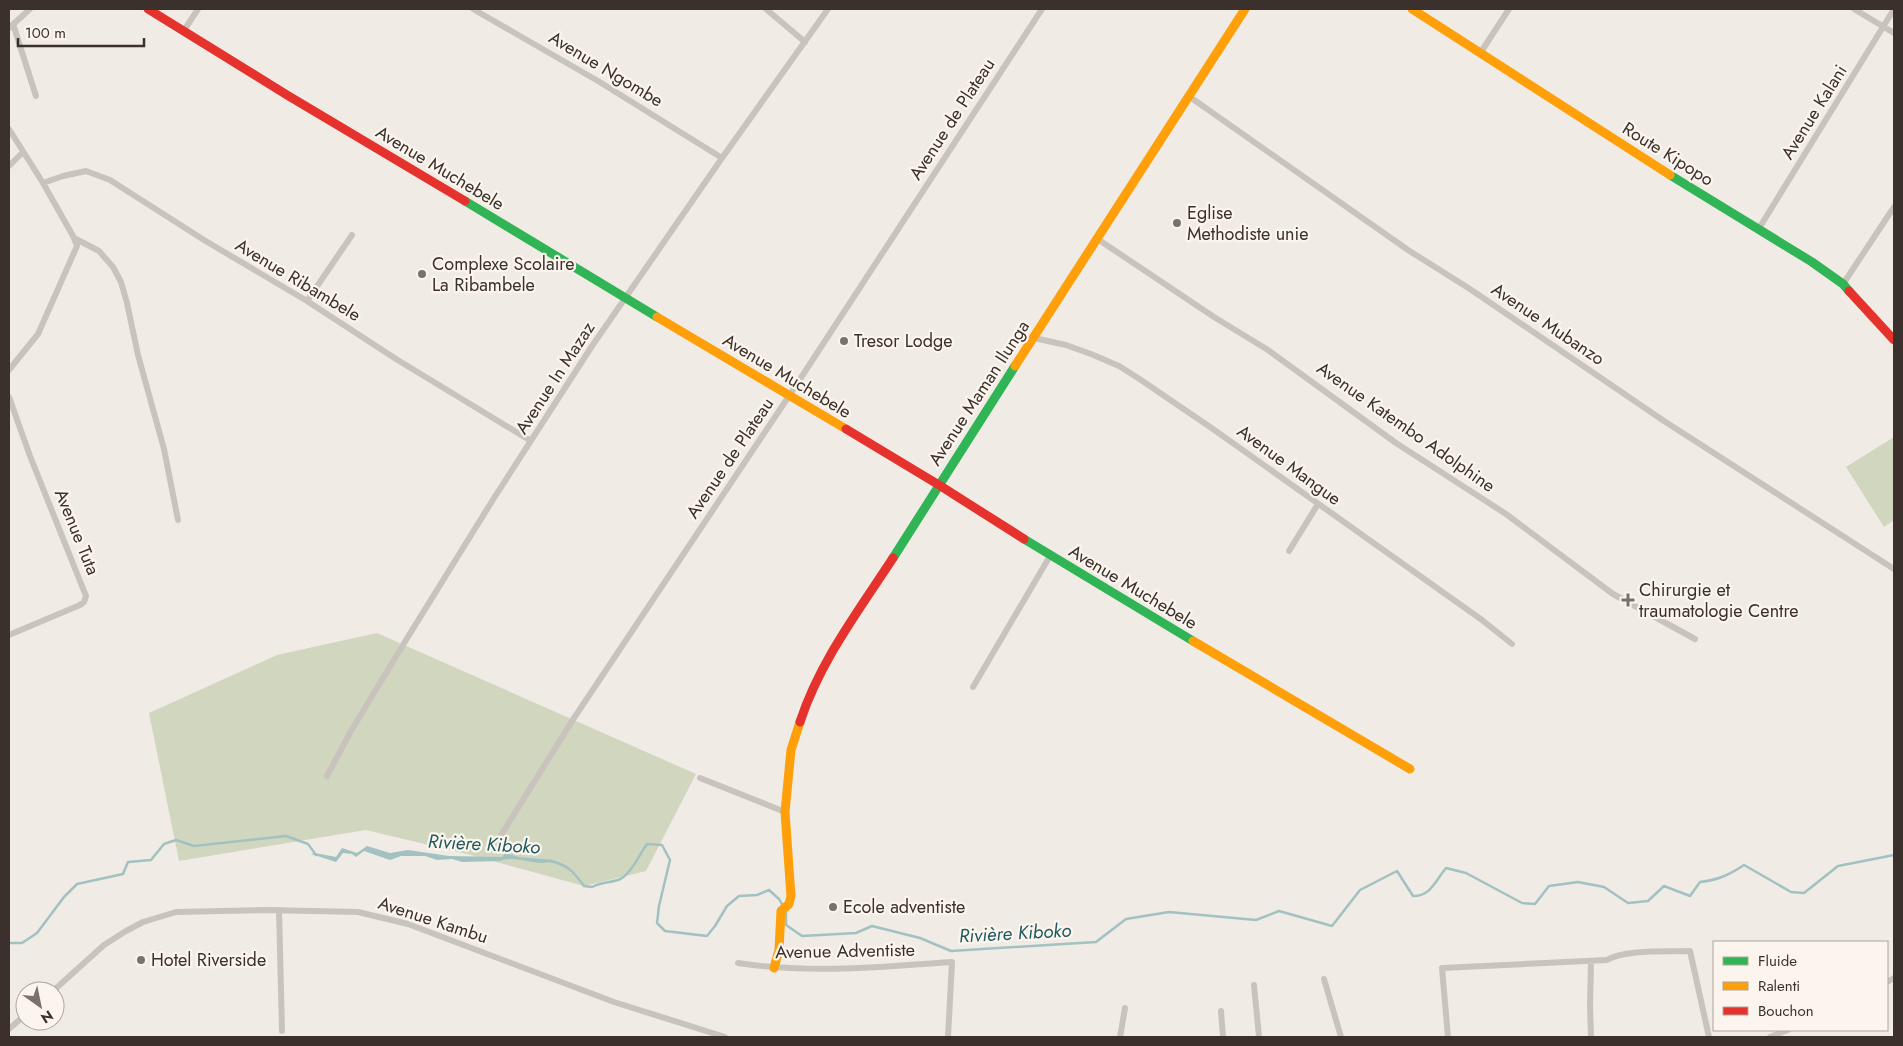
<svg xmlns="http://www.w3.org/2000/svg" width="1903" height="1046" font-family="Jost,sans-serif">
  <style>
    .green { fill: #d1d6bf }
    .water { fill: #a1c2c1 }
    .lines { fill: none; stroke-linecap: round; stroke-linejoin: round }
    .stream { stroke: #a1c2c1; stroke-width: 2.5 }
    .street { stroke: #c9c3be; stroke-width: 6 }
    .fast { stroke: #30b455; stroke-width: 9 }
    .slow { stroke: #ff9f0a; stroke-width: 9 }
    .jam { stroke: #e5322d; stroke-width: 9 }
    .poi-dot { fill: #7a716c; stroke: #fbf5ee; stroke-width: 2 }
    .labels { text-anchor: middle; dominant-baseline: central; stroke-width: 4.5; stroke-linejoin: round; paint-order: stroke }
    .street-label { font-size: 18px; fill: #3b302b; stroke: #fbf5ee }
    .poi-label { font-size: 18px; fill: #3b302b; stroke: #fbf5ee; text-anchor: start }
    .water-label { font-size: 19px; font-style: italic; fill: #1f5a5e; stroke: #fbf5ee }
  </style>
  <rect width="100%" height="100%" fill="#f0ebe5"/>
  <!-- green -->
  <path class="green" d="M1894,437V520L1884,527L1846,467Z
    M377,633L696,774L646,871L584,886L471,855L366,830L179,861L149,713L277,655Z"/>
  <!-- water -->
  <path class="water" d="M367,846L390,853L408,850L449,856L502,857L505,853L519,857L554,860C539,869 517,854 500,861L462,862L452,859L437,860L425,856H401L390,860L364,851L356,857L352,854L343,853L336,862L311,854L315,853L336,857L342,848L357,853Z"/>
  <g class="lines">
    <!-- stream -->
    <path class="stream" d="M550,861C568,865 573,871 584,886L592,887C601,882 608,883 618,880C630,876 639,855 647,844L662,845L670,860L659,906L657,923L665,931L707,936L715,926L727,906L739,896L757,895L769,890L779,899L783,906
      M786,911V925L802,936L856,933L872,926L920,938L951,951L1096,942L1126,919L1169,912L1256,920L1279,911L1332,926L1360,890L1397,871L1413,896C1430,897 1436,880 1446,868L1466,873L1522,903L1535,904L1549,886L1578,882L1604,887L1628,903L1648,901L1664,886L1690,896L1700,882C1718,880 1729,875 1744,865L1791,892L1804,893L1838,866L1894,855
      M9,943H22L37,933L64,897L77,884L123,874L128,862L151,860L164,844L176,840L194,846L286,836L308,844L316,855"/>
    <!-- street -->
    <path class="street" d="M473,9L598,81L722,158
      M766,9L805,42
      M1854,9L1894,33
      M13,24L36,96
      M9,28L30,9
      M183,32L198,9
      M1481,52L1509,9
      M1190,97L1408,250L1470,289L1664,421L1894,569
      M9,129L43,183L73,236L77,246L38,334L9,370
      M9,166L23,152
      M43,183L63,176L86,171L110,180L204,240L307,301L396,359L531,441
      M1758,230L1894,9
      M74,238L99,251L113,267L121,282L127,303L138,355L164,449L178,520
      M1099,240L1214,317L1268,350L1396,443L1506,514L1613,594L1695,639
      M1843,284L1894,207
      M307,301L352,235
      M1034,338L1066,345L1091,354L1119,366L1138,378L1213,429L1482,620L1512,644
      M9,397L30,456L86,596L84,602L80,605L9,635
      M1289,551L1318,504
      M973,687L1050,556
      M327,776L351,731L406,640L494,498L592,346L722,158L828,9
      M700,778L785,812
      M493,848L574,718L789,396L1042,9
      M279,910L282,1031
      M738,963C809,974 881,967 952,962L948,1037
      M1324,979L1341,1037
      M1887,982L1894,978
      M1254,985L1259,1037
      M53,991L104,945L126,931L143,922L176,912L266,910L358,912L408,924L614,1002L725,1037
      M1221,1011L1223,1037
      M9,1029L25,1015
      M1120,1037L1125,1008
      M1448,1037L1442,968L1607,960C1624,949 1669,952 1690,951L1709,1037
      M1591,1037L1590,1005L1591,961
      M1770,1037L1788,1030"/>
    <!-- fast -->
    <path class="fast" d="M1670,175L1812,262L1843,284L1849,291
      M465,201L657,317
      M1024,539L1193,641
      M893,558L1015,366"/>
    <!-- slow -->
    <path class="slow" d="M1412,9L1670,175
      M657,317L846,429
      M1015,366L1245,9
      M1193,641L1410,769
      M774,968L779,950L781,911L789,904L791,896L785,812L791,750L800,722"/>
    <!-- jam -->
    <path class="jam" d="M148,9L287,95L465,201
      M1849,291L1894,340
      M846,429L939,485L1024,539
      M800,722C820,661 859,610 893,558"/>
  </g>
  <!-- markers -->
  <g class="poi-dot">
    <circle cx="1177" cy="223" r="5"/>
    <circle cx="422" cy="274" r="5"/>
    <circle cx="844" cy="341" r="5"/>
    <path d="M1625.5 592.5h5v5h5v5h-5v5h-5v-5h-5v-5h5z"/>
    <circle cx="833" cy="907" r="5"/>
    <circle cx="141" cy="960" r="5"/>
  </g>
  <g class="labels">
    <!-- street labels -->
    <g class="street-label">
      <text transform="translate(606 69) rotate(31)">Avenue Ngombe</text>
      <text transform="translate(1814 112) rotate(-58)">Avenue Kalani</text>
      <text transform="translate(952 119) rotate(-57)">Avenue de Plateau</text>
      <text transform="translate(1668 154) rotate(32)">Route Kipopo</text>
      <text transform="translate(440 168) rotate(31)">Avenue Muchebele</text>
      <text transform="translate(298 280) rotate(31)">Avenue Ribambele</text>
      <text transform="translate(1548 324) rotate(34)">Avenue Mubanzo</text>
      <text transform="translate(787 376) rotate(31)">Avenue Muchebele</text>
      <text transform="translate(555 378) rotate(-57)">Avenue In Mazaz</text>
      <text transform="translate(979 393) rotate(-57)">Avenue Maman Ilunga</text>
      <text transform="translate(1406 427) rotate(35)">Avenue Katembo Adolphine</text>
      <text transform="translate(730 458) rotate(-56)">Avenue de Plateau</text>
      <text transform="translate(1289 465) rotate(36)">Avenue Mangue</text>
      <text transform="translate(77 532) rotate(68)">Avenue Tuta</text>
      <text transform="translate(1133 587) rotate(31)">Avenue Muchebele</text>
      <text transform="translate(433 920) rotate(18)">Avenue Kambu</text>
      <text transform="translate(845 951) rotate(-1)">Avenue Adventiste</text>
    </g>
    <!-- poi labels -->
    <g class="poi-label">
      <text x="1187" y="213">Eglise<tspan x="1187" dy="21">Methodiste unie</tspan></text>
      <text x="432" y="264">Complexe Scolaire<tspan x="432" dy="21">La Ribambele</tspan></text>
      <text x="854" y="341">Tresor Lodge</text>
      <text x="1639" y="590">Chirurgie et<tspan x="1639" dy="21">traumatologie Centre</tspan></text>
      <text x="843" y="907">Ecole adventiste</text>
      <text x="151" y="960">Hotel Riverside</text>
    </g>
    <!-- water labels -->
    <g class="water-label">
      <text transform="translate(484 844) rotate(3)">Rivière Kiboko</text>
      <text transform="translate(1015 933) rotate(-3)">Rivière Kiboko</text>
    </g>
  </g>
  <!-- border -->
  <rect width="1903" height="1046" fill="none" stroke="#3b302b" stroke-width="20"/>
  <!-- legend -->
  <rect x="1713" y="941" width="175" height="90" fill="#fbf5ee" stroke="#aea6a0"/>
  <rect x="1723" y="957" width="25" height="8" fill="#30b455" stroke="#aea6a0"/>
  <text x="1758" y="966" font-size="15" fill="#3b302b">Fluide</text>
  <rect x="1723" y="982" width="25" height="8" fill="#ff9f0a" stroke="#aea6a0"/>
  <text x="1758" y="991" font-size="15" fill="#3b302b">Ralenti</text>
  <rect x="1723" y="1007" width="25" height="8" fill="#e5322d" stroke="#aea6a0"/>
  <text x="1758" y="1016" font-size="15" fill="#3b302b">Bouchon</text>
  <!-- north arrow -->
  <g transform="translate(40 1006) rotate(147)"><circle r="24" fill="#fbf5ee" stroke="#aea6a0"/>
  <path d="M0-4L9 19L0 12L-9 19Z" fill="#7a716c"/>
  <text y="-8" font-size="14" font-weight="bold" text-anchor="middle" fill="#3b302b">N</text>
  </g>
  <!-- scale -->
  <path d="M18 38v8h126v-8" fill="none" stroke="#3b302b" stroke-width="2.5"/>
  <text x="25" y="38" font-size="15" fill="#3b302b" stroke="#fbf5ee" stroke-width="4" paint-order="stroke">100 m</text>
</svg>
